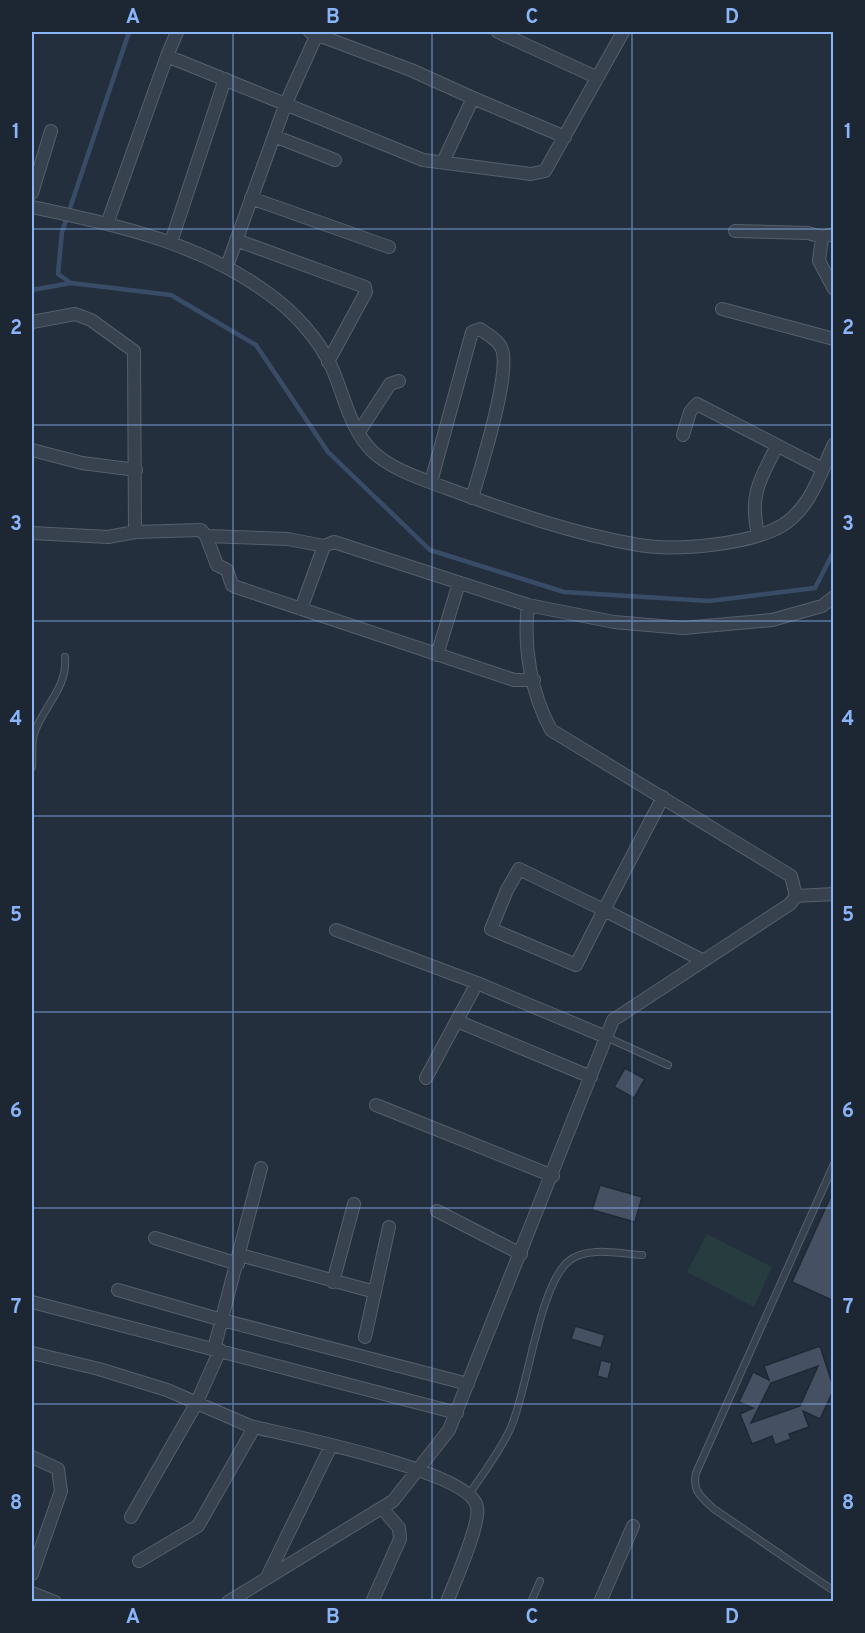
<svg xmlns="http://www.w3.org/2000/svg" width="865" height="1633" font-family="Overpass,sans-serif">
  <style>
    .green { fill: #263c3f }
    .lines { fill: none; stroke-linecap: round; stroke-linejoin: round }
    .stream { stroke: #394c67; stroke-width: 4.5 }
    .building { fill: #455162; stroke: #1f2835; stroke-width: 1.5; fill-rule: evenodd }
    .service-casing { stroke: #565f6c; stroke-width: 8 }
    .minor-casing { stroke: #565f6c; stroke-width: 14 }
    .service { stroke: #38414e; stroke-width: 6 }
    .minor { stroke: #38414e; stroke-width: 12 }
    .grid { fill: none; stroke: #8ab4f8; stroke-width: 1.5; stroke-opacity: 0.55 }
    .neatline { fill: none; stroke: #8ab4f8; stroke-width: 2 }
    .grid-label { font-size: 20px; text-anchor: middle; font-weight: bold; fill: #8ab4f8 }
  </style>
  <rect width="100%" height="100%" fill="#242f3e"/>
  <!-- green -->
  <path class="green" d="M707,1234L772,1267L754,1307L687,1272Z"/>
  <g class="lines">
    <!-- stream -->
    <path class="stream" d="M71,283L58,274L62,232L129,32
      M32,290L71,283L171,295L256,345L328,452L430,550L564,592L709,601L815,588L834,551"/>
  </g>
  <!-- building -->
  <path class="building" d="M625,1068L645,1079L634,1098L614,1087Z
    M600,1185L642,1197L635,1222L592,1210Z
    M834,1189V1301L792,1282Z
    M575,1326L605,1335L601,1348L571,1339Z
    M820,1346L834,1389L820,1419L803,1411L809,1427L789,1434L791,1439L775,1445L772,1436L752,1444L740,1414L753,1408L739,1402L753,1372L769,1380L764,1366ZM818,1366L800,1406L751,1423L771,1383Z
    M601,1360L612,1363L608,1379L597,1376Z"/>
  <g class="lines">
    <defs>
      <path id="service" d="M32,767C33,757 31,745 34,734C43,706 68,688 65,657
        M606,1037L668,1065
        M834,1164L696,1473C692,1491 701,1497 714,1509L834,1591
        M470,1493C484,1472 501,1450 511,1427C528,1389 539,1283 570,1260C588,1246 621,1254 642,1255
        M531,1602L540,1581"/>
      <path id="minor" d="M310,32L411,70L473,98
        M498,32L596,77
        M167,56L177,32
        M274,136L335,160
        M443,162L473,98L565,137
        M32,193L51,131
        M251,198L389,247
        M32,207C115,225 199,242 269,294C294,312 319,339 332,368C344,395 350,429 372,451C392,470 422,479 446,488C508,511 573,534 639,545C676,551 750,545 783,525C811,507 820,474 834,444
        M107,224L167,56L423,160L531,174L545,171L623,32
        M735,231L808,233L822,237
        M834,234L822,237L819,261L834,289
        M236,240L365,287L366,292L328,362
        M171,242L225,79
        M227,266L286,103L318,32
        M722,309L834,339
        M32,322L75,314L91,320L134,351L135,532L108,537L32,533
        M359,432L390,384L399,381
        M683,435L690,412L697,404L823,469
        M32,450L82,463L136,470
        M431,482L472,332L480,329C487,334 497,339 501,347C513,369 480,470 472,498
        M135,532L201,530L206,536L217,565L227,570L232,585L236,587L514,680H534
        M758,534C749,495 760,479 777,446
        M206,536L288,539L324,546
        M301,609L324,546L334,542L528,605
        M437,655L459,583
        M663,797L604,910L702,960
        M519,869L604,910L576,965L491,929L507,890Z
        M796,896L834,894
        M336,930L477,983L606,1037
        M457,1021L591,1077
        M426,1078L477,983
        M376,1105L553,1176
        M437,1211L521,1254
        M155,1238L238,1264
        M240,1255L375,1292
        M333,1282L354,1204
        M118,1290L222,1320L468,1384
        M32,1302L457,1413
        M365,1337L389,1227
        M214,1349L261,1168
        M32,1353L99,1369L167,1390L250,1426L251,1433L198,1526L139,1561
        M250,1426C287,1435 471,1471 477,1507C481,1523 454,1584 447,1602
        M32,1457L58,1469L61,1491L32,1574
        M131,1517L196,1404L220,1350
        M267,1577L331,1446
        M32,1593L55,1602
        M228,1602L393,1501L449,1430L613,1020L790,904L796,896L791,876L551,730C531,693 523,647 528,605L614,622L683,628L772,620L822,606L834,597
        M372,1602L400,1539L399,1528L382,1508
        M600,1602L633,1526"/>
    </defs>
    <!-- service casing -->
    <use href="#service" class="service-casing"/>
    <!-- minor casing -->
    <use href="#minor" class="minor-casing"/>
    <!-- service -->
    <use href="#service" class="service"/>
    <!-- minor -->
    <use href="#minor" class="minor"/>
  </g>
  <!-- grid -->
  <path class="grid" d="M233,32V1602M432,32V1602M632,32V1602M32,229H834M32,425H834M32,621H834M32,816H834M32,1012H834M32,1208H834M32,1404H834"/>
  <!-- border -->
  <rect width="865" height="1633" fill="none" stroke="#1d2633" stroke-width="66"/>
  <rect x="33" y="33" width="799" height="1567" class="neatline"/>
  <g class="grid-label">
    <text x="133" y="23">A</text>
    <text x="333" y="23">B</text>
    <text x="532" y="23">C</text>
    <text x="732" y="23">D</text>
    <text x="16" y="138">1</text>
    <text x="848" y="138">1</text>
    <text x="16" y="334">2</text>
    <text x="848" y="334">2</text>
    <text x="16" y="530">3</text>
    <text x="848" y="530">3</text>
    <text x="16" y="725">4</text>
    <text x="848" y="725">4</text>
    <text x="16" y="921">5</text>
    <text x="848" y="921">5</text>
    <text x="16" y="1117">6</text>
    <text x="848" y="1117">6</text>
    <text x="16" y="1313">7</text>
    <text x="848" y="1313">7</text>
    <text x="16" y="1509">8</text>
    <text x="848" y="1509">8</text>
    <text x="133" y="1623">A</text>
    <text x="333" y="1623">B</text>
    <text x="532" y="1623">C</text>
    <text x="732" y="1623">D</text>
  </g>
</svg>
